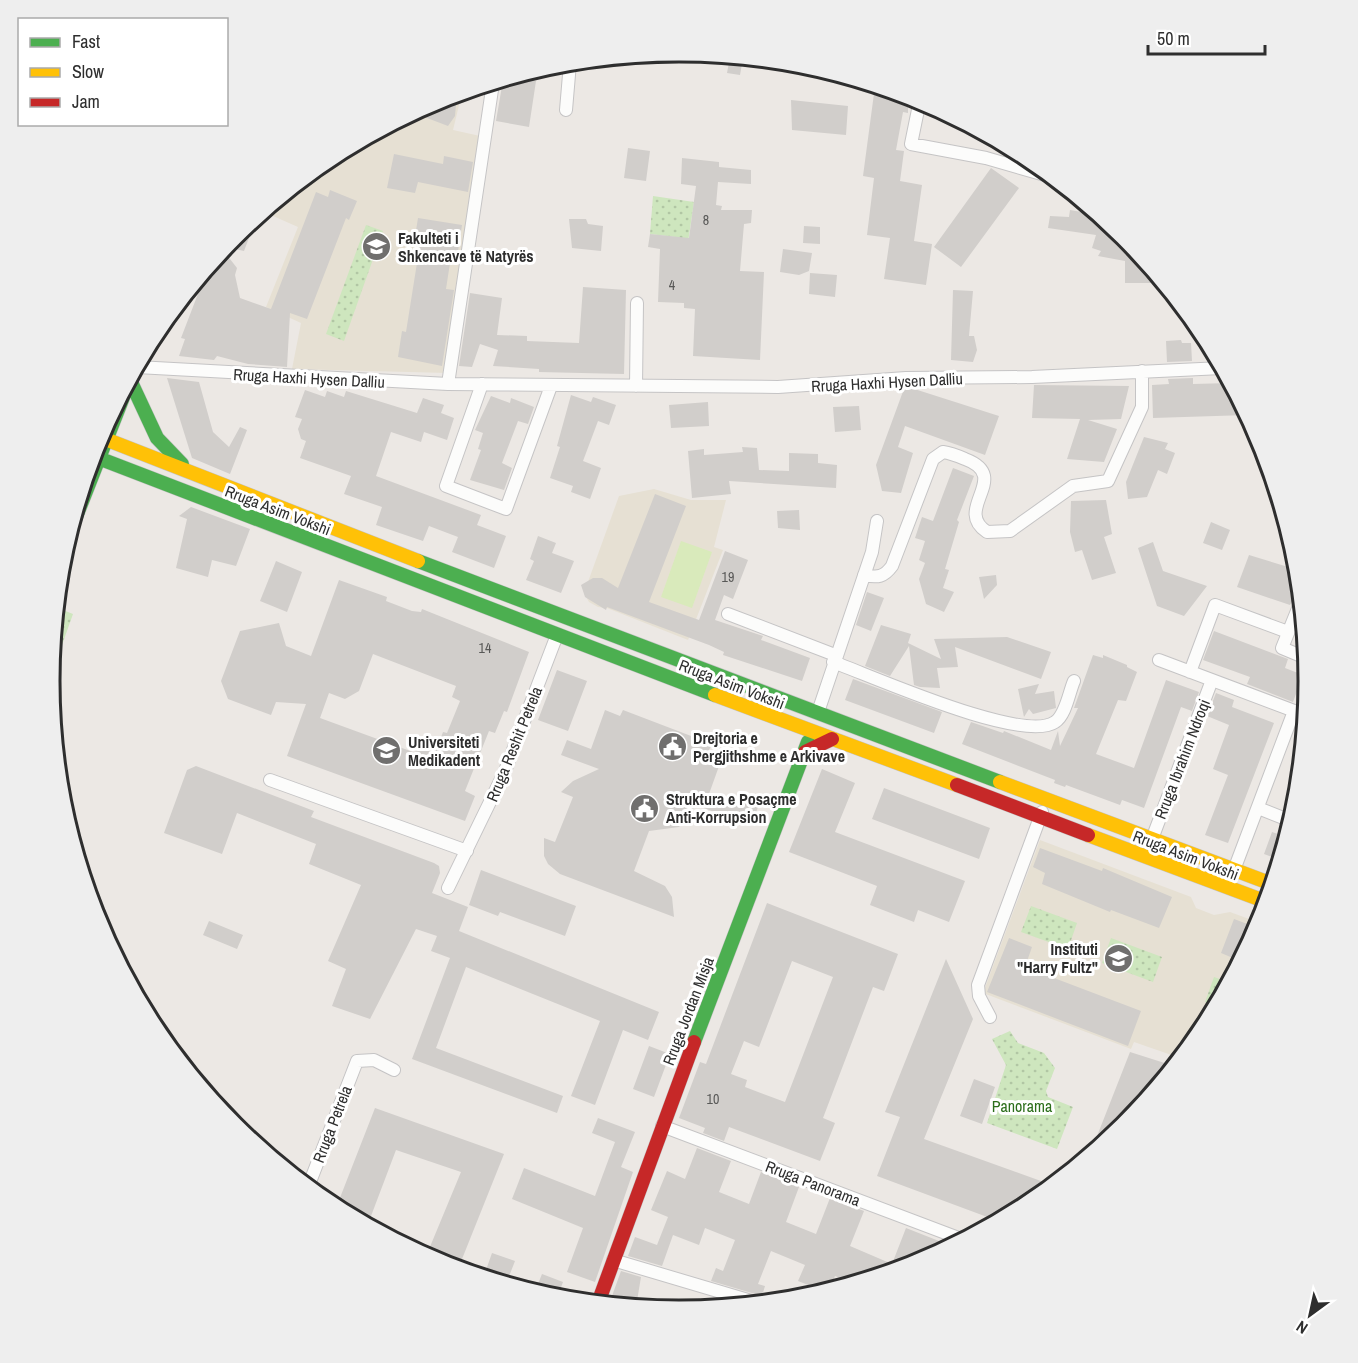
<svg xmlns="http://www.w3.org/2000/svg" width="1358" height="1363" font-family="'Archivo Narrow',sans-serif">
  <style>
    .education { fill: #e6e0d3 }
    .park { fill: url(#park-dots) }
    .pitch { fill: #d9eabb }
    .building { fill: #d1cecb; fill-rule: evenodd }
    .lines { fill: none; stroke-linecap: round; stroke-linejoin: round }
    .street-casing { stroke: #c5c4c5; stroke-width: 14 }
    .fast-casing { stroke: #c5c4c5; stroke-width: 15 }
    .slow-casing { stroke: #c5c4c5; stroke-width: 15 }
    .jam-casing { stroke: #c5c4c5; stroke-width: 15 }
    .street { stroke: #fcfcfb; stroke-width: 12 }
    .fast { stroke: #4caf50; stroke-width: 14 }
    .slow { stroke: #ffc107; stroke-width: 14 }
    .jam { stroke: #c62828; stroke-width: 14 }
    .labels { text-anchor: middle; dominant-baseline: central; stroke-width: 6; stroke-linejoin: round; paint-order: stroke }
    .number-label { font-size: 14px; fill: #585857 }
    .poi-label { font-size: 16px; font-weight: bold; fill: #2e2e2e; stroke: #fff; text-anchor: start }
    .street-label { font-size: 16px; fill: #2e2e2e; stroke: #fff }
    .park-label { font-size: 16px; fill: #2c6e1b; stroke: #fff }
    .rim { fill: none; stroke: #2e2e2e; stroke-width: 3 }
  </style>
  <defs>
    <pattern id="park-dots" width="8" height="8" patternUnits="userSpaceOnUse" patternTransform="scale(1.5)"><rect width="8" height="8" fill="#cee6be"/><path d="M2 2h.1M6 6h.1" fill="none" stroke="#b1c6a4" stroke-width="1.8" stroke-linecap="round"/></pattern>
  </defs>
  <rect width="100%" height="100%" fill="#ece8e4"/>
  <!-- education -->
  <path class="education" d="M462,93L453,130L480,136L448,373L292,369L301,323L266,307L298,227L273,216L279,199L330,158L438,100Z
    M654,489L691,500H726L714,547L723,550L688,640L607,608L598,607L589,602L584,593L619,496Z
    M1040,840L1191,897L1196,908L1214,915L1230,912L1260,923L1202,1032L1180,1058L1134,1042L1131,1049L983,993Z"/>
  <!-- park -->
  <path class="park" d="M653,196L694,202L687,249L675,237L650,234Z
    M366,225L383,231L344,341L326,334Z
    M63,610L73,614L50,679L54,633Z
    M1031,906L1077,923L1068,949L1021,932Z
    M1111,938L1162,957L1153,982L1102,963Z
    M1214,977L1229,982L1215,1007L1205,1002Z
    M1010,1031L1018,1043L1044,1053L1055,1068L1046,1091L1048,1097L1073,1107L1057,1149L987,1123L1006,1065L992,1039Z"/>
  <!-- pitch -->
  <path class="pitch" d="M681,541L712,552L692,608L661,597Z"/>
  <!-- building -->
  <path class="building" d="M730,57L743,58L740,75L727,73Z
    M512,77L536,81L529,127L496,121L503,80Z
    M875,86L908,96V113L903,112L896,150L904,151L900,181L922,185L914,241L932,244L926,285L884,279L890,238L867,235L874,178L863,176Z
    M443,98L456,104L455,116L448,126L414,113Z
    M791,100L848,106L846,135L792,130Z
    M628,148L650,151L646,181L624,178Z
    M394,154L443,164L444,156L473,162L468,192L418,182L415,193L387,188Z
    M682,158L719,162V167L751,170V184L718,182L716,205L722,206L721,210H752L751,223L744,224L740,271L764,272L760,360L693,356L695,309L684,308V303L658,302L660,249L648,247L650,234L689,238L696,186L681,184Z
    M991,168L1019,188L961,267L934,247Z
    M330,190L357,201L349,220L346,218L307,319L290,313L287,367L248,364L217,356L214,360L179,356L185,339L181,338L201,286L195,284L223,250L237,268L235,275L240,298L271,309L316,192L328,197Z
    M1070,210L1099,215L1124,237L1162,283H1125V261L1098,256L1101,251L1092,248L1096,235L1048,228L1050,216L1069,217Z
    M257,217L244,251L226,247L234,236Z
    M418,218L462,225L458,251L452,250L446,289L454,290L442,366L398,357L402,331L406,332L420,244L414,243Z
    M569,219H586L588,224L603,226L601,251L572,248Z
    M804,226L820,227V244L803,243Z
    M783,249L812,253L809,271L799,275L780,272Z
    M810,273L837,275L835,297L809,294Z
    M583,287L626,290L624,374L539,372V369L493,366L498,350L480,344L472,367L459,366L470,293L502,298L497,335L527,336V341L579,343Z
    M953,290L973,291L969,336H974L977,350L973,362L951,360Z
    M1181,340L1182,343H1191L1192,361L1167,362L1166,341Z
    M167,378L199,382L213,432L229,447L240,427L247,430L230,474L192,458Z
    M1193,378V384L1230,383L1247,415L1153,418L1152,385L1169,384L1168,379Z
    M1034,385L1129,386L1121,419L1088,420L1117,429L1104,462L1067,459L1080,419L1032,418Z
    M905,386L999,416L985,455L905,426L898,447L913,453L901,493L882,491L876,465Z
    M305,390L325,397L327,391L344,397L346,391L417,413L423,398L444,405L441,413L454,418L447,440L424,432L421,442L391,432L376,476L481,515L477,525L506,536L494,568L452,552L458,537L429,526L423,541L376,525L382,507L344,494L351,476L300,458L306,441L301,439L298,429L302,419L295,417Z
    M571,395L591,402L593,397L616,405L609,425L598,421L583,461L601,468L590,499L571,492L573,486L550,478L560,447L557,446Z
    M491,396L510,403L511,398L534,407L528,424L518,421L502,463L512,468L504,490L470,480L481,450L478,449L483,433L475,430Z
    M708,402L709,426L671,428L669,405Z
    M859,406L861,430L835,432L833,407Z
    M1144,437L1168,443L1165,449L1175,453L1167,474L1158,470L1147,497L1128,499L1126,482Z
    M742,447L757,448L759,470L789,471V453L818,454V463L837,465L836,488L729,481L731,494L692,498L688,451L704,449V455L743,452Z
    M953,468L974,476L957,520L959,522L945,569L949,570L943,588L954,592L944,612L926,604L919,579L925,563L919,560L925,541L915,538L922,517L933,521Z
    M655,494L686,506L649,602L699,620L725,551L748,560L733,599L724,595L715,620L763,636L761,640L810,658L802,681L723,655L724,652L709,645L607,607L606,610L585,597L581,585L593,578H602L618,588Z
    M1106,500L1112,534L1104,537L1116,573L1092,580L1082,550L1075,552L1070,532L1071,501Z
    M191,507L250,529L236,566L212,560L208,577L176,568L187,519L179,516Z
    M799,510L800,530L778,528L777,511Z
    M1211,522L1230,530L1222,550L1203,543Z
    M538,536L556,543L552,553L574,561L561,593L526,580L534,561L530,559Z
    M1153,542L1163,571L1207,586L1184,616L1157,606L1138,548Z
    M1249,555L1298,570L1300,593L1296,595L1290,605L1237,587Z
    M276,561L302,572L287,612L260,601Z
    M996,575L997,585L984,599L979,577Z
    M339,580L387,597L386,601L412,611L421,612L422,609L529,652L507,712L504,711L495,733L489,731L465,791L475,796L465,821L287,756L306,704L276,702L271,715L228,699L221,681L240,631L279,623L286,646L311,656ZM373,654L456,686L452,697L460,701L447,733L443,732L437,748L413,752L320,718L329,693L345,699L359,691Z
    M867,592L884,598L871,631L856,625Z
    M881,625L911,634L908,643L941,659L934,639L1007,637L1051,652L1041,679L955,647L958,667L937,668L940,688L920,687L914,685L909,646L890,676L865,666Z
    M1214,631L1288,659L1285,668L1303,675L1293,702L1247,684L1250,677L1203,660Z
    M1093,655L1103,658V655L1127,665V667L1137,672L1126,701L1118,700L1096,754L1134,768L1166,680L1199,692L1192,711L1181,707L1144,808L1122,800L1120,805L1066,785L1065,787L1054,783L1055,780L962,744L971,722L1003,733L1004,731L1051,750L1058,731L1060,746L1078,708H1074Z
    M557,670L587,681L568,731L538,720Z
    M853,679L942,712L934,733L845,700Z
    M1039,684L1035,694L1054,691L1056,708L1033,714L1029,709L1024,717L1018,689Z
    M1216,693L1234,700L1232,707L1274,723L1228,843L1205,835L1228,775L1213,769L1229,725L1207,716Z
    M605,710L620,716L623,710L712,744L709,750L723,755L709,794L743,806L747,794L761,799L751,826L696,805L679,827L649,831L634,871L665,886L672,897L674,917L560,874L548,864L544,856V838L555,842L573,797L561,792L573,781L599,769L561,755L567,740L591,749Z
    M196,766L314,811L311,817L434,863L439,866L440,873L432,893L468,907L459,931L659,1012L648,1040L623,1030L595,1105L571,1096L600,1021L466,967L436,1048L563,1096L557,1113L412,1059L450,958L431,951L437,936L416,929L370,1019L332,1006L346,969L328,961L361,885L309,864L316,844L237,813L222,854L164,833L187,770Z
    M822,769L855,783L835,832L965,881L949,922L918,910L914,922L870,905L877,886L789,852Z
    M884,788L990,828L979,859L872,819Z
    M1272,832L1287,837L1280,860L1264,854Z
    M1040,848L1102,871L1103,868L1172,897L1159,928L1111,910L1110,912L1042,884L1045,873L1033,867Z
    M481,870L576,906L565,936L500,912L498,916L469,905Z
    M767,903L898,954L884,991L873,987L823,1118L835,1123L820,1161L729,1127L724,1141L703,1133L705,1128L679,1118L700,1062L706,1064ZM792,961L833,977L785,1102L745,1087L747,1080L731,1074L744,1041L759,1047Z
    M1234,919L1258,928L1240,961L1221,953Z
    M209,921L243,935L237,949L203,935Z
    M1009,938L1032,947L1025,967L1141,1011L1128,1046L987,992Z
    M946,959L973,1019L924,1139L1052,1185L1028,1205L998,1221L877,1176L900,1117L885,1112Z
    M649,1046L670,1054L654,1097L633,1089Z
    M1130,1052L1174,1066L1124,1127L1090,1154Z
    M974,1079L995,1087L982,1124L960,1116Z
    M375,1108L504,1154L458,1269L427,1254L461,1172L396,1150L368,1224L336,1208Z
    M598,1118L635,1132L621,1167L633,1172L595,1282L567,1272L583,1228L512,1199L524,1168L595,1196L615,1142L592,1133Z
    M697,1148L731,1161L719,1192L749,1204L761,1172L799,1187L786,1222L816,1234L830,1198L864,1211L850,1246L892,1264L906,1228L939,1241L933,1256L920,1263L853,1283L835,1276L829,1291L826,1292L798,1281L805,1265L771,1251L758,1284L765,1286L762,1296L711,1281L716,1268L723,1271L735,1240L705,1228L699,1245L673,1235L662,1266L628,1256L635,1237L657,1245L668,1217L651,1210L667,1171L685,1179Z
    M492,1253L515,1261L508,1279L486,1270Z
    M621,1271L641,1277L637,1301L612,1296Z
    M542,1274L563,1282L557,1298L536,1289Z"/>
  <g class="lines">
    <defs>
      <path id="street" d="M920,100L911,144L986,158L1052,177
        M566,110L570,63
        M1214,353V368
        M137,367L448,384L778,387L906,378L1032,377L1222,368
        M448,384L493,83
        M482,384L446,486L506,509L551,386
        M636,386L637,303
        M864,575C878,578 884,577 892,566L933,459L943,452C950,453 958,456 965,459C1013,477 952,509 987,532L1010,531L1073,486L1108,481L1142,407V371
        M1301,601L1282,648L1306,658
        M728,614L835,655
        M1159,660L1305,715
        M833,662C872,676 1023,744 1055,722C1066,715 1069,692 1074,681
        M1190,672L1215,605L1288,632
        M818,712L872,552L877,521
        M270,780L467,851
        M1258,808L1291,821
        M1152,839L1212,680
        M1234,870L1294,711
        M448,888L505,771L557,635
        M990,1017L979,996L978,985L1042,812
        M662,1126L964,1240
        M308,1187L357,1061L374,1060L394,1070
        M613,1260L758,1303"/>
      <path id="fast" d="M130,380L157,438L182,464
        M93,456L715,695
        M68,537L129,382
        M418,561L1000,782
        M694,1042L808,742"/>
      <path id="slow" d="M100,437L418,561
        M715,695L957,785
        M1000,782L1272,884
        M1088,835L1267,902"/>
      <path id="jam" d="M805,752L832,739
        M957,785L1088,835
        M598,1303L694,1042"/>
    </defs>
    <!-- street casing -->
    <use href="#street" class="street-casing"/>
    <!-- fast casing -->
    <use href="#fast" class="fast-casing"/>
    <!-- slow casing -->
    <use href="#slow" class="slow-casing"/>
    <!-- jam casing -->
    <use href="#jam" class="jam-casing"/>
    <!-- street -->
    <use href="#street" class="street"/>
    <!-- fast -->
    <use href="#fast" class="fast"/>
    <!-- slow -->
    <use href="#slow" class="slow"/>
    <!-- jam -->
    <use href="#jam" class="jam"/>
  </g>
  <!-- icons -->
  <defs>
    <symbol id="university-disc" viewBox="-11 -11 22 22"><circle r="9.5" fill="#706f6e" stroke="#fff"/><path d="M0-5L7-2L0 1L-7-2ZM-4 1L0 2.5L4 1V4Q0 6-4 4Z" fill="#fff"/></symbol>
    <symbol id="civic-disc" viewBox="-11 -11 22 22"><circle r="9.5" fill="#706f6e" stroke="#fff"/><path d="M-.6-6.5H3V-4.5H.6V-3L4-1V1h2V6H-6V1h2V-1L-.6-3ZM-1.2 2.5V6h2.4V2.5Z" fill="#fff"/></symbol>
  </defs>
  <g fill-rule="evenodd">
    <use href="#university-disc" x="360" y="230" width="33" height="33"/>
    <use href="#civic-disc" x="656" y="730" width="33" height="33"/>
    <use href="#university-disc" x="370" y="734" width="33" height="33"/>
    <use href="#civic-disc" x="628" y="792" width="33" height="33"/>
    <use href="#university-disc" x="1102" y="942" width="33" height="33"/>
  </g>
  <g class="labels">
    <!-- number labels -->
    <g class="number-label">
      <text x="706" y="220">8</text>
      <text x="672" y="285">4</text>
      <text x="728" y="577">19</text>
      <text x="485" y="648">14</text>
      <text x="713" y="1099">10</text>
    </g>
    <!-- poi labels -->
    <g class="poi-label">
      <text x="398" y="238">Fakulteti i<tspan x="398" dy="18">Shkencave të Natyrës</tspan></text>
      <text x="693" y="738">Drejtoria e<tspan x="693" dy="18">Pergjithshme e Arkivave</tspan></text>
      <text x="408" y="742">Universiteti<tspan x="408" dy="18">Medikadent</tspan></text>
      <text x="666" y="799">Struktura e Posaçme<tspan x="666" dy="18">Anti-Korrupsion</tspan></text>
      <text x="1098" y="949" text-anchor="end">Instituti<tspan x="1098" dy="18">"Harry Fultz"</tspan></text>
    </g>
    <!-- street labels -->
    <g class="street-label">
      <text transform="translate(309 378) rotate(3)">Rruga Haxhi Hysen Dalliu</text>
      <text transform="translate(887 382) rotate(-3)">Rruga Haxhi Hysen Dalliu</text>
      <text transform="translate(278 510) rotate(21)">Rruga Asim Vokshi</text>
      <text transform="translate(732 684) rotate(21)">Rruga Asim Vokshi</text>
      <text transform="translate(514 744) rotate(-68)">Rruga Reshit Petrela</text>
      <text transform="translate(1182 759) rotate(-69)">Rruga Ibrahim Ndroqi</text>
      <text transform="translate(1186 855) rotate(21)">Rruga Asim Vokshi</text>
      <text transform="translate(688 1011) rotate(-69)">Rruga Jordan Misja</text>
      <text transform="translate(332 1124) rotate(-69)">Rruga Petrela</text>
      <text transform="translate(813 1183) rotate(21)">Rruga Panorama</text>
    </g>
    <!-- park labels -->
    <g class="park-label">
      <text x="1022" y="1106">Panorama</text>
    </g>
  </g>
  <!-- crop -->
  <path d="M0 0H1358V1363H0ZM60 681a619 619 0 1 1 1238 0a619 619 0 1 1-1238 0Z" fill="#eee" fill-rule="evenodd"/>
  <path class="rim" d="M60 681a619 619 0 1 1 1238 0a619 619 0 1 1-1238 0Z"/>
  <!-- legend -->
  <rect x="18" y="18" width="210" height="108" fill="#ffffff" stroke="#ababab" stroke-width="1.5"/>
  <rect x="30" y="38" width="30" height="9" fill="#4caf50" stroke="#ababab" stroke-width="1.5"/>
  <text x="72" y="48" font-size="18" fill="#2e2e2e">Fast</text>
  <rect x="30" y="68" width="30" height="9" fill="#ffc107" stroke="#ababab" stroke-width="1.5"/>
  <text x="72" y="78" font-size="18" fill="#2e2e2e">Slow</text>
  <rect x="30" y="98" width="30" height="9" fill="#c62828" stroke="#ababab" stroke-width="1.5"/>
  <text x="72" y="108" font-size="18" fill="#2e2e2e">Jam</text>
  <!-- north arrow -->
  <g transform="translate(1310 1315) rotate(213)" stroke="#ffffff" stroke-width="4.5" paint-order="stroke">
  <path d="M0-4.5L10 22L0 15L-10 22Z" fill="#2e2e2e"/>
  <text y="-9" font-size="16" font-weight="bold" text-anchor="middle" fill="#2e2e2e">N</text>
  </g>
  <!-- scale -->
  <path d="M1148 45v9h117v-9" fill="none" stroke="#2e2e2e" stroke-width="3"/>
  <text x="1157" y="45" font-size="18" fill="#2e2e2e" stroke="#ffffff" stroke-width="4.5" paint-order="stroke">50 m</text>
</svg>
